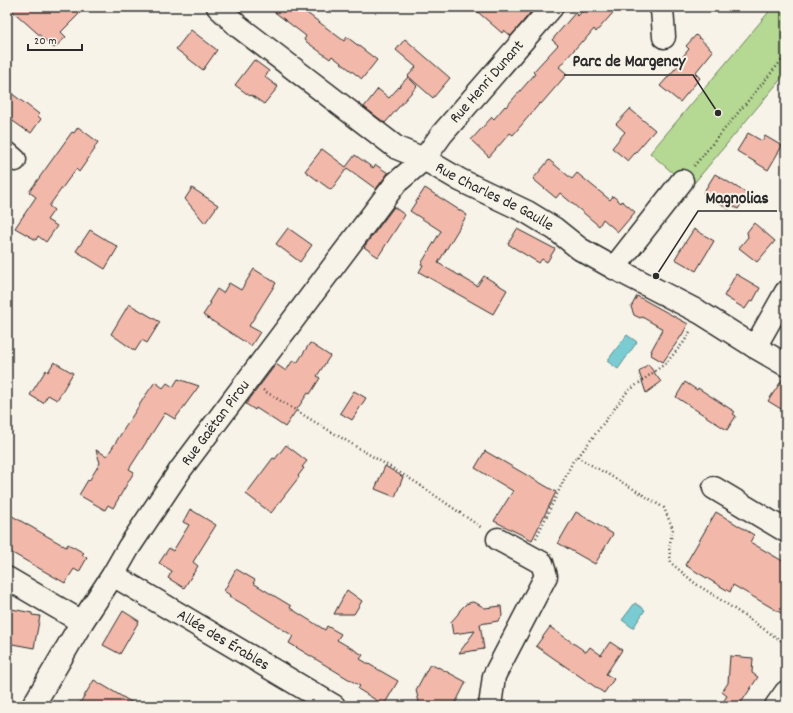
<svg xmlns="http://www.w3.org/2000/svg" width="793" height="713" font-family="Dekko,sans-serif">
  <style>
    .green { fill: #b5d893; stroke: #70825f }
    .water { fill: #7accd2; stroke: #5a8c8f }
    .building { fill: #f2b9aa; stroke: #2b2b2b }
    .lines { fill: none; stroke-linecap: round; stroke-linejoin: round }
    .minor-casing { stroke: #2b2b2b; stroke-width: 25 }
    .path { stroke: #2b2b2b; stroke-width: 2.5; stroke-dasharray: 1 3; stroke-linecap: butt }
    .minor { stroke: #f7f3e8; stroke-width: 22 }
    .labels { text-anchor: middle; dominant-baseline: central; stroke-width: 4; stroke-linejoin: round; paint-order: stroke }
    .street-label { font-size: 16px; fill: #2b2b2b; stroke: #f7f3e8 }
    .leader { fill: none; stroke: #2b2b2b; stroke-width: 1.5 }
    .callout-dot { fill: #2b2b2b; stroke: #f7f3e8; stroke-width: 1.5 }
    .callout-label { font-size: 17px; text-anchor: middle; font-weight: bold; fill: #2b2b2b; stroke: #f7f3e8; stroke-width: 4; stroke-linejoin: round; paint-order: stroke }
  </style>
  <rect width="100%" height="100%" fill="#f7f3e8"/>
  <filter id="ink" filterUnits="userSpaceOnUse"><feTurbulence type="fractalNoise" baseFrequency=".025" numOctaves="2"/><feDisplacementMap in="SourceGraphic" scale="8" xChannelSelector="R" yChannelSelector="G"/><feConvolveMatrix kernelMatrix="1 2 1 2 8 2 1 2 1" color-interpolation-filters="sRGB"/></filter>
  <g filter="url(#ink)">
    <!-- green -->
    <path class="green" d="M773,7H786V73L690,188L650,153Z"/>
    <!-- water -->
    <path class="water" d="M627,335L637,342L618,369L607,361Z
      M635,603L645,610L633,628L622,620Z"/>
    <!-- building -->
    <path class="building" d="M8,7H86L61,32L66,37L54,48Z
      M268,7H299L344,41L347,37L377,60L362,79L332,56L330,59L304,40L306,36Z
      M472,7H535L511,36L504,30L502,33Z
      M586,7H618L596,32L594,29L583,42L582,41L559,67L567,74L541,104L540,103L513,135L510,133L489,157L471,140L492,117L494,119L505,106L506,107L535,74L533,72L558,45L552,40L575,13L578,16Z
      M191,30L217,50L203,70L176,49Z
      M696,35L713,51L695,73L700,78L680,102L660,86L681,62L679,61L689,49L686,46Z
      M405,39L450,78L433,98L408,76L416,67L396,50Z
      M254,60L269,71L265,77L278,87L264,104L251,95L250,96L235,85Z
      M408,77L417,86L385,123L364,107L378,89L389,98Z
      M7,90L39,114L38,116L41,119L31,133L27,130V131L7,117Z
      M630,109L655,130L628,161L612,148L625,132L616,124Z
      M78,127L98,142L94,148L95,149L79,172L76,169L49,206L54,210L47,220L57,226L46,242L38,236L36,240L15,228L36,197L29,192L72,132L74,133Z
      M748,133L762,141L765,136L782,146L768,170L737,151Z
      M322,149L346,167L355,155L373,168L376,165L388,173L376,189L347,168L331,190L305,171Z
      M549,160L572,179L577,173L610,200L613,196L621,203L622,201L635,212L618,232L603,219L599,226L560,193L556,198L533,179Z
      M715,174L748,194L738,209L731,205L729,209L703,193Z
      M192,188L218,205L205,223L185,199Z
      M425,188L467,215L438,263L477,286L484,276L507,290L493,314L419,272L423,265L421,264L441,231L410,211Z
      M394,207L405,215L378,257L364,247Z
      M754,223L775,241L757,262L739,248L748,237L747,232Z
      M288,228L312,245L300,262L276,244Z
      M517,229L555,249L547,262L542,259L539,263L516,249L508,244Z
      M694,229L714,241L696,271L675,259L679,252Z
      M90,230L118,247L105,269L76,251Z
      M254,269L276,283L249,326L260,332L251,346L203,315L211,303L209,302L217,289L223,293L229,283L241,290Z
      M736,274L760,288L753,301L751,300L745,309L724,296Z
      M637,296L688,324L682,335L663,362L651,355L652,351H651L663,329L642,317L640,318L634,315L631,307Z
      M129,304L160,322L147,343L142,340L135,351L111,334Z
      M310,343L330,356L317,376L320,378L310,394L308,393L285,427L256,408L255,410L246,404L276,364L286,371L293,360L297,363Z
      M54,362L73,373L57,400L48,395L43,403L30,395L46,370L48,372Z
      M648,364L661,382L646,393L639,372Z
      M784,377H786V412L768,401Z
      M178,379L199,386L175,419L165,413L129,469L134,472L113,508L108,505L105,510L79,495L88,480L89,481L100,463L96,450L107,456L145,396L155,382L163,388L167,383L173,387Z
      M685,382L697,390L698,388L735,412L733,414L736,416L727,430L676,397Z
      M354,391L366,398L352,420L340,413Z
      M286,445L307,461L302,467L304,468L298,476L299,477L271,513L246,494L273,458L275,459Z
      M485,451L556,492L532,540L494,521L513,491L475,468Z
      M385,466L403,477L395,497L375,489Z
      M190,509L216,525L193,562L198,566L184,588L168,578L172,571L159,563L169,548L173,551L189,525L183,522Z
      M576,512L613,534L595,564L558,543Z
      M716,512L754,535L750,542L786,563V616L733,585L730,592L685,565Z
      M7,513L66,547L68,544L84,553L82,555L87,558L79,572L74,569L65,583L7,550Z
      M236,569L255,580L253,583L291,606L290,608L325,630L327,626L341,634L337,640L363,655L360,659L398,681L384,705L358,689L360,686L289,643L293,636L248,607L229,596L230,595L224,591Z
      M347,590L362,601L354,614H334Z
      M472,602L476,603L485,608L501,606L502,616L498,621L480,624L484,649L459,653L475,631L453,634L451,622L458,614L460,610L466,604Z
      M7,608L32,613V615L40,616L34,648L7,643Z
      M123,611L139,621L120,654L103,645Z
      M550,627L586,652L590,647L601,655L610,642L622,650L606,674L614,679L604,693L536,646Z
      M730,656L753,658L752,673L758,677L739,706H720L727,696L722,692L728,683Z
      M430,664L438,668V667L466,682L454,706H420L416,690Z
      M94,680L138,706H78Z"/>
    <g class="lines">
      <defs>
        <g id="minor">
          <path id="s1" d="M218,7L238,26L397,148L424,159L460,180L527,212L555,229L580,249L614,268L701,313L755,347L786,365"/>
          <path d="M660,7L662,8L664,37"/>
          <path d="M7,153L15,160"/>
          <path d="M614,268L682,181"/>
          <path d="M755,347L786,292"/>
          <path d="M714,488L786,531"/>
          <path id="s2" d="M113,575L334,706"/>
          <path d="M7,578L82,622"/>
          <path id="s3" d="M33,706L82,622L113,575L129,547L181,469L396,183L424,159L442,134L552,7"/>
          <path d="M490,706L494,676L546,576L542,563L498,539"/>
          <path d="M776,706L786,692"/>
        </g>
      </defs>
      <!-- minor casing -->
      <use href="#minor" class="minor-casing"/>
      <!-- path -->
      <path class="path" d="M694,166L786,55
        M263,390L310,419L417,483L482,528
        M577,457L632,488L664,508L673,529L669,547L671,563L696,584L715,596L786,644
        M536,538L573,461L581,453L627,392L666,363L684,342L691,330"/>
      <!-- minor -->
      <use href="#minor" class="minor"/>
    </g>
  </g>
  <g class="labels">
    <!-- street labels -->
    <g class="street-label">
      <text stroke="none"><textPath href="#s3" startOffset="774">Rue Henri Dunant</textPath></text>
      <text stroke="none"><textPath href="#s1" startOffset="337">Rue Charles de Gaulle</textPath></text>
      <text stroke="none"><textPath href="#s3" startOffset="337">Rue Gaëtan Pirou</textPath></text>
      <text stroke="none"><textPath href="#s2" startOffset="128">Allée des Érables</textPath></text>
    </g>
  </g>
  <!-- callouts -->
  <path class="leader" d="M718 113L693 75H564M656 276L698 211H777"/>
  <g class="callout-dot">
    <circle cx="718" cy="113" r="4"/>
    <circle cx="656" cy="276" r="4"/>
  </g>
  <g class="callout-label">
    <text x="629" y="66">Parc de Margency</text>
    <text x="737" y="203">Magnolias</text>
  </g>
  <!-- margin -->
  <rect width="793" height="713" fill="none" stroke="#f7f3e8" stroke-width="24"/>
  <rect x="12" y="12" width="769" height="689" fill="none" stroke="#2b2b2b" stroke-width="1.5" filter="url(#ink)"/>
  <!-- scale -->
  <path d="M28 44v6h54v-6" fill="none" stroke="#2b2b2b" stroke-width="2"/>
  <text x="34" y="44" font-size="12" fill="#2b2b2b" stroke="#f7f3e8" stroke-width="3" paint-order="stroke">20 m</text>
</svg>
